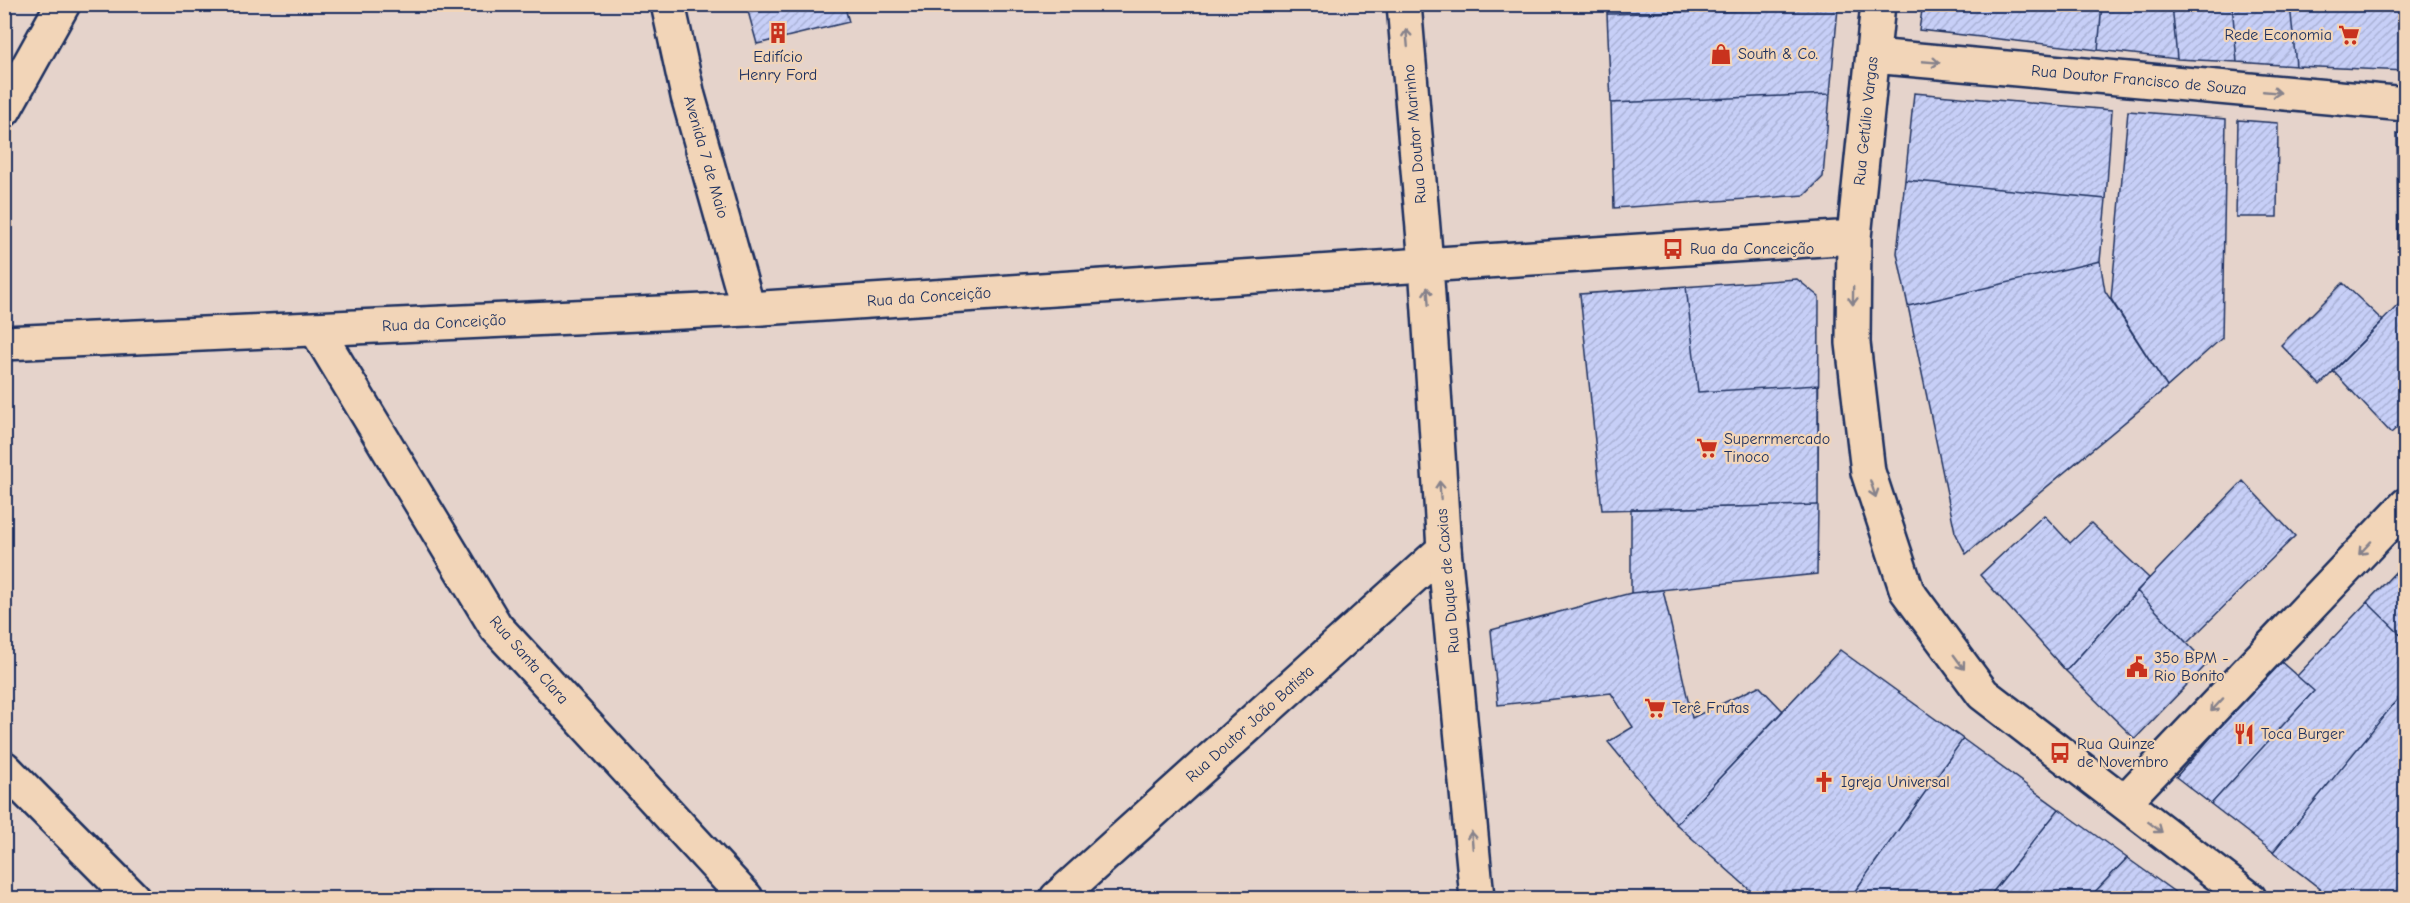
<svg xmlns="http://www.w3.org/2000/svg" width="2410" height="903" font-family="'Comic Neue',sans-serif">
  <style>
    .building { fill: url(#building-hatch); stroke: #1b2f5e; stroke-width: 1.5 }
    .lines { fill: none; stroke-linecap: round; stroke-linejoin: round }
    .street-casing { stroke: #1b2f5e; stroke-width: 38 }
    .secondary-casing { stroke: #1b2f5e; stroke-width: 38 }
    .street { stroke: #f2d5b8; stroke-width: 33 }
    .secondary { stroke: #f2d5b8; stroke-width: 33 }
    .oneway { stroke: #86828b }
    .labels { text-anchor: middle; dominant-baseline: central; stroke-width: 4.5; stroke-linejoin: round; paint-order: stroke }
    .poi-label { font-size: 16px; fill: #1b2f5e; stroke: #f2d5b8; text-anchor: start }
    .street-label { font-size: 16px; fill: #1b2f5e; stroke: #f2d5b8 }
  </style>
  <defs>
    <pattern id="building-hatch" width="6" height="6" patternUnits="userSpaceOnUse" patternTransform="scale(1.5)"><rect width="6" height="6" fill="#c7cff7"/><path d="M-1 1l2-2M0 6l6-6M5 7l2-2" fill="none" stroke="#aab2d6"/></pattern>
  </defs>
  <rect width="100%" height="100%" fill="#e5d3cb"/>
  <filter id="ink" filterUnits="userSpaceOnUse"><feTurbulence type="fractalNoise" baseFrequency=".0167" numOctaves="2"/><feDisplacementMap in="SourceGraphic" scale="12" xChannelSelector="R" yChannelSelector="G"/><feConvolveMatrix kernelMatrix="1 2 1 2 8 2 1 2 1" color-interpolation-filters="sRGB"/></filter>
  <g filter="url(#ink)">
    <!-- building -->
    <path class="building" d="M746,4H844L849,22L757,44Z
      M1607,4H1839L1838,8L1607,14Z
      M1923,4H2102L2098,50L1919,30Z
      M2102,4H2172L2177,59L2098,50Z
      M2172,4H2232L2237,62L2177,59Z
      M2232,4H2290L2296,66L2237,62Z
      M2290,4H2406V71L2296,66Z
      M1838,8L1830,94L1611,103L1607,14Z
      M1914,93L2112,110L2106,199L1905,180Z
      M1830,94L1823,177L1805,195L1614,208L1611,103Z
      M2128,111L2226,119L2222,338L2167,387L2111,299Z
      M2238,120L2278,123L2277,217H2236Z
      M2397,133L2406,134V271H2398Z
      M1905,180L2106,199L2100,261L1908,306L1897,253Z
      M2100,261L2105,291L2167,387L1966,554L1955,532L1908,306Z
      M1797,279L1819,297L1818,505L1602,510L1580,294Z
      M2343,283L2383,321L2320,385L2281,345Z
      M1686,286L1698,392L1818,385V505L1602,510L1580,294Z
      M2406,297V419L2391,433L2333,371Z
      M2243,481L2295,536L2187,643L2137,591Z
      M1818,505L1817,574L1631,593V509Z
      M2044,515L2070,543L2091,523L2149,578L2066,671L1980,575Z
      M2406,561V640L2367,602Z
      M1663,590L1692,718L1759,686L1783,711L1676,824L1608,742L1633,727L1611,693L1498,705L1491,630L1631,593Z
      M2137,591L2207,664L2135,739L2066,671Z
      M2367,602L2406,640V689L2273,852L2176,777L2279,660L2297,676Z
      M1840,650L1963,739L1850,898H1759L1676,824Z
      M2279,660L2314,691L2211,804L2176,777Z
      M2406,689V891L2399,898H2332L2273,852Z
      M1963,739L2059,809L1988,898H1850Z
      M2059,809L2127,858L2089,898H1988Z
      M2127,858L2183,898H2089Z"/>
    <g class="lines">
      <defs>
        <path id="street" d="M316,329L496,627L746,898
          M4,768L133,898
          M1057,898L1444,549"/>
        <path id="secondary" d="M668,4L688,96L748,309
          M1404,4L1426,264L1444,549L1477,898
          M1878,4L1854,237L1853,343L1868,472L1907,591L1983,694L2249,898
          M1873,56L2406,104
          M4,110L63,4
          M4,343L748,309L1854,237
          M2124,802L2406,505"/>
      </defs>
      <!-- street casing -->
      <use href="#street" class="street-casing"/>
      <!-- secondary casing -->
      <use href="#secondary" class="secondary-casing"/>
      <!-- street -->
      <use href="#street" class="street"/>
      <!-- secondary -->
      <use href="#secondary" class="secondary"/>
    </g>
    <!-- one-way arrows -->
    <defs><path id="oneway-shaft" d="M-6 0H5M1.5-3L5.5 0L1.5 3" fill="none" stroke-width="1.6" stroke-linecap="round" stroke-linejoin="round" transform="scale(1.5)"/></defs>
    <g class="oneway">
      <use href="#oneway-shaft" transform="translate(1407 38) rotate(-95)"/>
      <use href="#oneway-shaft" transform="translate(1931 62) rotate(5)"/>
      <use href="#oneway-shaft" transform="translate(2272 92) rotate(5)"/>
      <use href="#oneway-shaft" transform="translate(1428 296) rotate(-94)"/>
      <use href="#oneway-shaft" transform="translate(1853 296) rotate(91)"/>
      <use href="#oneway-shaft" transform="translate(1873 489) rotate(72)"/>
      <use href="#oneway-shaft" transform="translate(1440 490) rotate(-94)"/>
      <use href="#oneway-shaft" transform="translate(2365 548) rotate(133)"/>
      <use href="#oneway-shaft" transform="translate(1959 662) rotate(54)"/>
      <use href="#oneway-shaft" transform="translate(2217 705) rotate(133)"/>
      <use href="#oneway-shaft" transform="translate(2155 827) rotate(37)"/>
      <use href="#oneway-shaft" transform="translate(1472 840) rotate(-95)"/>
    </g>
  </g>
  <!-- icons -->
  <defs>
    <symbol id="building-bare" viewBox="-9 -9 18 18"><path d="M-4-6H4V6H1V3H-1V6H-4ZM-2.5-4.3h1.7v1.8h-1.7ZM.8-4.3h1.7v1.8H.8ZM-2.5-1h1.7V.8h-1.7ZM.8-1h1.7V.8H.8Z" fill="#c8321e" stroke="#f2d5b8" stroke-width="2.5" paint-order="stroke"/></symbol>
    <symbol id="supermarket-bare" viewBox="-9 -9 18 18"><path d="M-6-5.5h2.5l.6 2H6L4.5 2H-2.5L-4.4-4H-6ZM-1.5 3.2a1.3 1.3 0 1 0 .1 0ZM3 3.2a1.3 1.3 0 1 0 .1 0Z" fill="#c8321e" stroke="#f2d5b8" stroke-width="2.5" paint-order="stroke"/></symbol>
    <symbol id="shop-bare" viewBox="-9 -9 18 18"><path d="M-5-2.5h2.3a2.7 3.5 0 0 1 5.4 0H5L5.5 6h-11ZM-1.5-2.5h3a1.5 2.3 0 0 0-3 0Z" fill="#c8321e" stroke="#f2d5b8" stroke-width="2.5" paint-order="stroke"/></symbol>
    <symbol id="bus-bare" viewBox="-9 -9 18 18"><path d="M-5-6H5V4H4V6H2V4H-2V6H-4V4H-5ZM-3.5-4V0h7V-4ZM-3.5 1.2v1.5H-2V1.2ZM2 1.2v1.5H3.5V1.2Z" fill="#c8321e" stroke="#f2d5b8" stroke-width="2.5" paint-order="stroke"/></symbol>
    <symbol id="civic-bare" viewBox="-9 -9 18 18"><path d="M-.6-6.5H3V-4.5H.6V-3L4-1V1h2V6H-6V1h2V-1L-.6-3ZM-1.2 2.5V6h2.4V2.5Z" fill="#c8321e" stroke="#f2d5b8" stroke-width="2.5" paint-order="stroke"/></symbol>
    <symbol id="restaurant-bare" viewBox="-9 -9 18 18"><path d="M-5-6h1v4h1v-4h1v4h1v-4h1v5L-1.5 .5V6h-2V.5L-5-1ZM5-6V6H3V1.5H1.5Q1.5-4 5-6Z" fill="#c8321e" stroke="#f2d5b8" stroke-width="2.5" paint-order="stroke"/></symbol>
    <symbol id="church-bare" viewBox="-9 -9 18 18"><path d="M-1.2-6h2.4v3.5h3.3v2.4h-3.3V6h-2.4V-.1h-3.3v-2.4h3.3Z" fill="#c8321e" stroke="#f2d5b8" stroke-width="2.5" paint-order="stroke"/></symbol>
  </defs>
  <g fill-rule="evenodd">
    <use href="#building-bare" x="763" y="18" width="30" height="30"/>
    <use href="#supermarket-bare" x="2334" y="20" width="30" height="30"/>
    <use href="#shop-bare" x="1706" y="39" width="30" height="30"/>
    <use href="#bus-bare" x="1658" y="234" width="30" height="30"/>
    <use href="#supermarket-bare" x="1692" y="433" width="30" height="30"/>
    <use href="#civic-bare" x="2122" y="652" width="30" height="30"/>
    <use href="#supermarket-bare" x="1640" y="693" width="30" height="30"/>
    <use href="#restaurant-bare" x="2229" y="719" width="30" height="30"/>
    <use href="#bus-bare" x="2045" y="738" width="30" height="30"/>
    <use href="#church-bare" x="1809" y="767" width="30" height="30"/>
  </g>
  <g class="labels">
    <!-- poi labels -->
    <g class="poi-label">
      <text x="2332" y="35" text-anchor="end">Rede Economia</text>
      <text x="1738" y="54">South &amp; Co.</text>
      <text x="778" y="57" text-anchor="middle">Edifício<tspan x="778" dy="18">Henry Ford</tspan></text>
      <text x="1690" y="249">Rua da Conceição</text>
      <text x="1724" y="439">Superrmercado<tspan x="1724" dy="18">Tinoco</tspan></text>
      <text x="2154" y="658">35o BPM -<tspan x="2154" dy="18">Rio Bonito</tspan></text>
      <text x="1672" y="708">Terê Frutas</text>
      <text x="2261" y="734">Toca Burger</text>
      <text x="2077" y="744">Rua Quinze<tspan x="2077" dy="18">de Novembro</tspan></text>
      <text x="1841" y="782">Igreja Universal</text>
    </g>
    <!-- street labels -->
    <g class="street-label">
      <text transform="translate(2139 80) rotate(5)">Rua Doutor Francisco de Souza</text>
      <text transform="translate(1866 121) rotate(-84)">Rua Getúlio Vargas</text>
      <text transform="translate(1415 134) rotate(-95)">Rua Doutor Marinho</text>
      <text transform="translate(706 157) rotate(74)">Avenida 7 de Maio</text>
      <text transform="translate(929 297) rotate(-4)">Rua da Conceição</text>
      <text transform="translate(444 323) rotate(-3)">Rua da Conceição</text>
      <text transform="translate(1448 581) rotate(-95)">Rua Duque de Caxias</text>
      <text transform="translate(529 660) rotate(49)">Rua Santa Clara</text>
      <text transform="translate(1250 724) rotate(-42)">Rua Doutor João Batista</text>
    </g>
  </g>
  <!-- margin -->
  <rect width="2410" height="903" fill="none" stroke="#f2d5b8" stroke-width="24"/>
  <rect x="12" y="12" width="2386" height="879" fill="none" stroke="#1b2f5e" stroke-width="2" filter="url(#ink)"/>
</svg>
